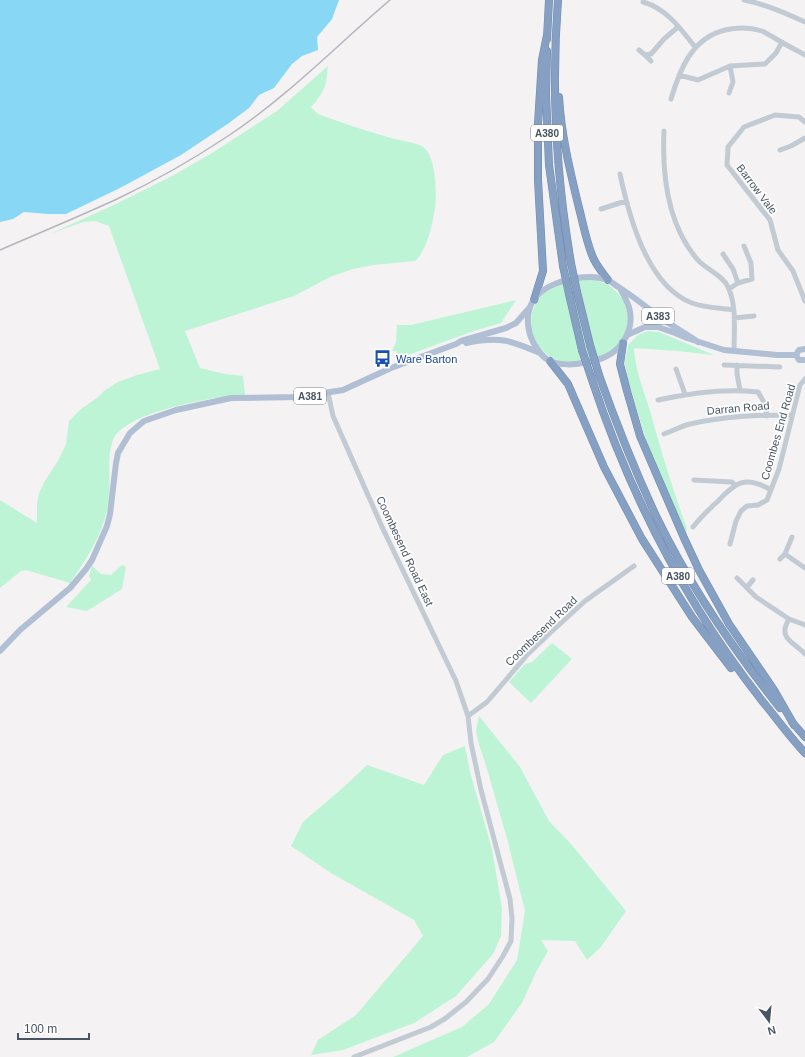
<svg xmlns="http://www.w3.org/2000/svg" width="805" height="1057" font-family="Helvetica,sans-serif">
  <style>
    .green { fill: #bef4d6 }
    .water { fill: #87d7f5 }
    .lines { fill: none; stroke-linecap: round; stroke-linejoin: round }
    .highway-casing { stroke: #718bb0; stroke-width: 8 }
    .minor { stroke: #c2cbd4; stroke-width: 5 }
    .major { stroke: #b0bfd3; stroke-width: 6 }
    .highway { stroke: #86a0c4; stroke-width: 7 }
    .rail { stroke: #b3b6bd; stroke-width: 1.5 }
    .highway-bridge-casing { stroke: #718bb0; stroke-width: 8; stroke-linecap: butt }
    .highway-bridge { stroke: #86a0c4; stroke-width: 7 }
    .labels { text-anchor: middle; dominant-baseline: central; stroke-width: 3.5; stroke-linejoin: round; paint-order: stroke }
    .shield { fill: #fff; stroke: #7f8791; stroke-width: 1 }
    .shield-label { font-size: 10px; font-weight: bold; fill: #485462 }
    .street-label { font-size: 11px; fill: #485462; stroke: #fff }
    .transit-label { font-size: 11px; fill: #164399; stroke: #fff; text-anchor: start }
  </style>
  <rect width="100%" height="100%" fill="#f4f2f2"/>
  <!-- green -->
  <path class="green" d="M328,66C326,86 325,92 311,107L318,114C342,123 366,131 391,138C398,140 418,143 423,147C436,155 437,194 435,208C432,225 428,249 415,261L373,265L353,269L330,277L294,296L185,331L200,368L225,374L243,376L245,395C217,396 128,411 114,438C106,455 111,477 109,495C107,528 88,557 70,583L26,570L21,571L0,588V500L37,523V504L39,493L45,481L59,459L66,444L69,421L81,409L97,398L104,391L118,382L137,375L160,369L109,226L95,221L83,222L50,234L118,203L172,176L212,153L277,111Z
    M590,279C625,283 642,324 614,348C606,354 598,357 589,359C580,361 571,363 562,361C530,355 520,310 546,292C558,283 575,281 590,279Z
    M516,300L501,323L471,332L397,359L395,358L397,351H392L396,342L397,325H411Z
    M648,331L659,332L714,355L677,351L634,348C635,369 644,391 650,411C661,451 673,490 687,529L685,535L648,446L628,380L625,363L628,345L638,335Z
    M122,565L126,567L122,589L87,611L66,607L91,580L89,576L92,566L101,574L111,575Z
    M552,643L572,659L531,703L509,682L525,664L532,662Z
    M479,716L520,767L549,821L571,844L626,911L601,947L587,960L575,941L541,940L548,951L536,972L522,1003L494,1042L467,1057H393L462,1027L489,1004L517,960L525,911L508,842L487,769L478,741L476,730Z
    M465,746L470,772L492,849L502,908L501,936L493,954L456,996L414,1023L343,1050L311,1055L318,1040L356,1015L423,936L414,920L331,873L291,846L303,822L346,785L367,765L424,785L443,755Z"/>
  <!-- water -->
  <path class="water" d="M0,0H339L332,19L317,37L318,50L302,56L292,64L274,88L259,95L249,108L229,123L181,155L120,188L66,214H48L24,212L13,219L0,222Z"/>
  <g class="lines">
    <defs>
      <path id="highway" d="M558,0C551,89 556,175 571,263
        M547,39L549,0
        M547,51L546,94L549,165L563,266
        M559,97C561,134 570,171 579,208C583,223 586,240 592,255C595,264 602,272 608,280
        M577,292L590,345
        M569,294L582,350
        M534,300L543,271L538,180V124L542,60L547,35
        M623,343L620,364L627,391L640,436L684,538L699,570L729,624L774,690L794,725
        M550,361L568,384L604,467L642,539L692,617L731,668
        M599,375C616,423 635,471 657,518C690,586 733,649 780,708
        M591,377C630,496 685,603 763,702C777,719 790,737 805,753
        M792,722L805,737"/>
    </defs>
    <!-- highway casing -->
    <use href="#highway" class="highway-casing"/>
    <!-- minor -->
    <path class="minor" d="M744,0C765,4 785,13 805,22
      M643,2C666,8 681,29 695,47
      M639,50L645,55L651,54L664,39L678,27
      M645,55L651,61
      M679,75L698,80L730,66L765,64L776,53L782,42
      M729,93L733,82L730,66
      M671,99C680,69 692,38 725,30C738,27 750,27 762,31C770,35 776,39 783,43C790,47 798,51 805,55
      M805,122L799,117L775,115L744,127L728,147L727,165L770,220L778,250L793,271L805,301
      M664,131C662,175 667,224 697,259C705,269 723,275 728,287C737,306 734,331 734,351
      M780,150L791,146L805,138
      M620,174C629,216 647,286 692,303C705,308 720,308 734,310
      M601,209L626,201
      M723,254L733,269L738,283
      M729,289L738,283L752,279L751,263L744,246
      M734,318L754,316
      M724,365L780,367
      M737,365V374L740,390
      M676,369L685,394
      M328,393L333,416L383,529L456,681L468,716L471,743L481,790L510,899L512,918L511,941L503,956L488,979L466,1002L446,1018L431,1027L354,1057
      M658,400C690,393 725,388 758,392L765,404L767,416
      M664,434C673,431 681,426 690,424C724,416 758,415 792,415
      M694,480L732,482L735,485
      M693,527C700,518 708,510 717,502C736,482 745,475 771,490
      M730,544L736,521L741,511L747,506L758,505L767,500L779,469L800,385L805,379
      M785,554L805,568
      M780,559L785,554L792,537
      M737,578L756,597L789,619L805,625
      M747,587L753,580
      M789,619C777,639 794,642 805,654
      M468,716L487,702L528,654L549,634L585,601L634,566"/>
    <!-- major -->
    <path class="major" d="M620,288C623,294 627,301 629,307C635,328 623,349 605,357C599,360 593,361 587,362C576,365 559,366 548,360C541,356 537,349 533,342C528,332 526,318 530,307C535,294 548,286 560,282C575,278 592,274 608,280C612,282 616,286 620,288C634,297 646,307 660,317C672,326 685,333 698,342
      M627,335L645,327H658L675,333L687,338L724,350L777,355H796
      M466,343C499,336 510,340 540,353
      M805,349L799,350L796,355L799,360H805
      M0,651L20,630L70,588L86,569L92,560L107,526L110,514L116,463L118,453L130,433L144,421L176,410L231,398L299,397L343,390L391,368L456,344L461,341L506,328L516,323L530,307"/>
    <!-- highway -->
    <use href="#highway" class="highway"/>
    <!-- rail -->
    <path class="rail" d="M0,250C39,233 78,217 117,199C155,181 192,160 228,136C287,97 336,46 390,0"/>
    <defs>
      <path id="highway-bridge" d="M571,263L577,292
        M563,266L569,294
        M590,345L599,375
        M582,350L591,377"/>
    </defs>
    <!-- highway-bridge casing -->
    <use href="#highway-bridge" class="highway-bridge-casing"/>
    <!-- highway-bridge -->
    <use href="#highway-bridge" class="highway-bridge"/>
  </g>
  <!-- icons -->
  <defs>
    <symbol id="bus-bare" viewBox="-9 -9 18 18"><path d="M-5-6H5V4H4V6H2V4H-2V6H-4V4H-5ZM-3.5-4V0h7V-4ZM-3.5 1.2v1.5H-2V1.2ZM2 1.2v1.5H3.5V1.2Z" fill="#1a4fb4" stroke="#fff" stroke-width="2.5" paint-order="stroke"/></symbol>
  </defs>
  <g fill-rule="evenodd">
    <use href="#bus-bare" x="370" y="346" width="25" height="25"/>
  </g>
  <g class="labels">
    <!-- shield labels -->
    <g class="shield">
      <rect x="531" y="125" width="32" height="16" rx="3"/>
      <rect x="642" y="308" width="32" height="16" rx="3"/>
      <rect x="294" y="388" width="32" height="16" rx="3"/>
      <rect x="662" y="568" width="32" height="16" rx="3"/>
    </g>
    <g class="shield-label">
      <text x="547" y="133">A380</text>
      <text x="658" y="316">A383</text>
      <text x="310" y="396">A381</text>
      <text x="678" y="576">A380</text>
    </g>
    <!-- street labels -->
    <g class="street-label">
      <text transform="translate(757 189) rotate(53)">Barrow Vale</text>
      <text transform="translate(738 408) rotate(-5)">Darran Road</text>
      <text transform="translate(778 432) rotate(-74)">Coombes End Road</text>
      <text transform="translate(405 551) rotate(65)">Coombesend Road East</text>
      <text transform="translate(541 631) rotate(-44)">Coombesend Road</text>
    </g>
    <!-- transit labels -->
    <g class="transit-label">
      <text x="396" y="359">Ware Barton</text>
    </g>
  </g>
  <!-- north arrow -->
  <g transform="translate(769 1021) rotate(164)" stroke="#ffffff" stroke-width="3" paint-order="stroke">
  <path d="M0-3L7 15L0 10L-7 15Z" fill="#485462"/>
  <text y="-6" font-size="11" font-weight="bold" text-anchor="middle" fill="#485462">N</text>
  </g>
  <!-- scale -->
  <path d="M18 1033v6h71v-6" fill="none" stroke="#485462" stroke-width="2"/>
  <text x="24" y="1033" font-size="12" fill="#485462" stroke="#ffffff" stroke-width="3" paint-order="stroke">100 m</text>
</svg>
